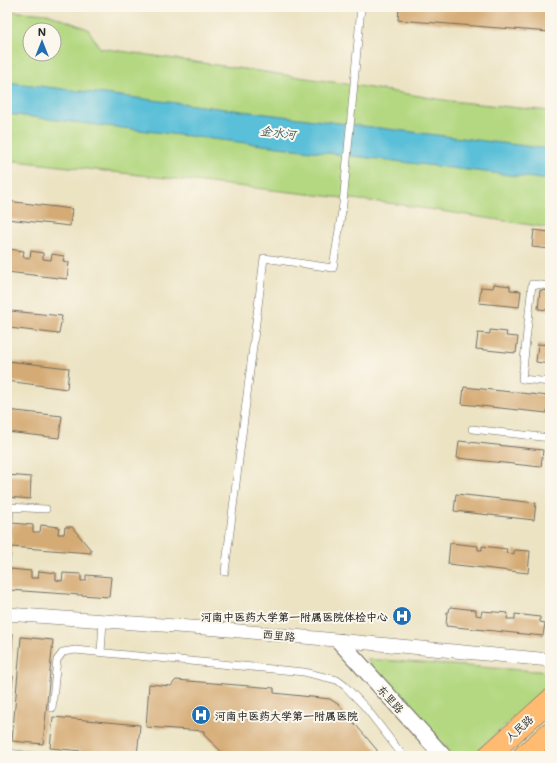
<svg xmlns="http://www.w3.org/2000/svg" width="557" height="763" font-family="Mali,'LXGW WenKai TC',sans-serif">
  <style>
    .green { fill: #b4d881; stroke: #708256; fill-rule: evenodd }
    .water { fill: #5abfd8; stroke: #427582 }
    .building { fill: #d5ab74 }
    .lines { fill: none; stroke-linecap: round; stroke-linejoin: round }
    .service-casing { stroke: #6f6b60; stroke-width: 8 }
    .minor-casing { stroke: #6f6b60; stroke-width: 14 }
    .tertiary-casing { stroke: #6f6b60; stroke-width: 18 }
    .primary-casing { stroke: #6f6b60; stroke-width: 22 }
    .service { stroke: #fff; stroke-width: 7 }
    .minor { stroke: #fff; stroke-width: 13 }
    .tertiary { stroke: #fff; stroke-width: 16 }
    .primary { stroke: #ffbb71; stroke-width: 21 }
    .labels { text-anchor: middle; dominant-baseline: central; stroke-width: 4; stroke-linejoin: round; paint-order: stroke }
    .poi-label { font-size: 11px; font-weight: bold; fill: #2b2b2b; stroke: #fbf7ec; text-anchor: end }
    .street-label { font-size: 11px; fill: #2b2b2b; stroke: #fbf7ec }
    .water-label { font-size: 12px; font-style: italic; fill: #39575f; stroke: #fbf7ec }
  </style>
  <rect width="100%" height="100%" fill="#fbf7ec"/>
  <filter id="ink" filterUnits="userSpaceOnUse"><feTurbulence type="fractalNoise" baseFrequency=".025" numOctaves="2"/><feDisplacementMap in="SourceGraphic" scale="8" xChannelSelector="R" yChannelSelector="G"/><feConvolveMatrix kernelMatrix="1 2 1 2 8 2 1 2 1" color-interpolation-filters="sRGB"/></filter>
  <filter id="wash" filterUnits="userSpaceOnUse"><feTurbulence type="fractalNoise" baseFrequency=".012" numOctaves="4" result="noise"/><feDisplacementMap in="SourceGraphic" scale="16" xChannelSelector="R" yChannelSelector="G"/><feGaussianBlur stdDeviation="0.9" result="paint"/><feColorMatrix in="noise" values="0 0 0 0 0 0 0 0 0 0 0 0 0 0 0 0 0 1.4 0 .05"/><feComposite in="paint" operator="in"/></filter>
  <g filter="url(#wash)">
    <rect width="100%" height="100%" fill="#ece3c3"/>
    <!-- green -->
    <path class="green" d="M7,11L48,14L88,29L100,48L340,83L450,101L550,111V228L396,204L7,160ZM30,30H54V54H30Z
      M366,659L550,672V684L472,756H454Z"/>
    <!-- water -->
    <path class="water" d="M7,82L550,149V180L7,114Z"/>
    <g id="blocks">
      <!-- building -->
      <path class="building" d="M399,7H550V32L398,20Z
        M7,201L72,209L70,226L7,219Z
        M534,230L550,232V249L532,247Z
        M8,249L24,251L23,257L30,258L31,251L43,253V259L51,260L52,254L64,256L63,261L69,262L67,279L7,272Z
        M494,284L510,286V290L521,291L519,307L479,303L481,287L493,288Z
        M540,290L550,291V310L538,309Z
        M11,311L62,316L59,334L9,328Z
        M490,330L507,332L506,336L518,337L516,353L476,349L478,333L490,334Z
        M538,344L550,345V364L536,362Z
        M7,361L69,368L67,389L7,381Z
        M464,387L549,396L547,413L462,404Z
        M7,410L62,416L59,438L7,432Z
        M459,441L543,450L541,467L457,458Z
        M7,475L31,477L30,499L7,497Z
        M456,494L536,503L534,520L454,511Z
        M12,523L33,525V532H40L41,525L59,527L58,534H64L65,527H72L91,550V553L11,547Z
        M450,543L478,546V550H482V546L507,549L506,553L514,554V550L530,551L528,573L448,564Z
        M10,569L31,571V578H38L39,571L56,573V580L62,581L63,573L81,574V581H86V575L111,577L109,597L9,590Z
        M450,607L476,610V615L481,616L482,611L508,613L507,619H515V614L540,617V622L545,623L543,636L446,626L447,612H449Z
        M7,634H13L10,669H7Z
        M21,637L53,640L43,744L12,741Z
        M7,675L13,676L8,717H7Z
        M176,680L274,688V693L330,699L339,705L377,750V756H226L204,735V731L146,727L149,684L171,686L174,682Z
        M53,717L140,725L137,756L50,748Z"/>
    </g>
  </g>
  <g filter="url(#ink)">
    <use href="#blocks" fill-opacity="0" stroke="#6f6b60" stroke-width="1"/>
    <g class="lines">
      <defs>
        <path id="service" d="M550,286L532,284L522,379L550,382
          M472,429L550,438
          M7,507L46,509
          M7,561L10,507
          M225,572L264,258L333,268L343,204L361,7
          M101,653L103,621
          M52,708L57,660L63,652L75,650L304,672L337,680L345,686L366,708L400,752L401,756
          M7,753L35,756"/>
        <path id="minor" d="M7,614L218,629L550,660"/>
        <path id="tertiary" d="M340,642L443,756"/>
        <path id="primary" d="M488,756L550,700
          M523,756L550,732"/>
      </defs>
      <!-- service casing -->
      <use href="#service" class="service-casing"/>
      <!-- minor casing -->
      <use href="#minor" class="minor-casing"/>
      <!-- tertiary casing -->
      <use href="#tertiary" class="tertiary-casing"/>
      <!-- primary casing -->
      <use href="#primary" class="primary-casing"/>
      <!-- service -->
      <use href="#service" class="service"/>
      <!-- minor -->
      <use href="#minor" class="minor"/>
      <!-- tertiary -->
      <use href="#tertiary" class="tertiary"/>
      <!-- primary -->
      <use href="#primary" class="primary"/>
    </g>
  </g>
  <!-- icons -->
  <defs>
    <symbol id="hospital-disc" viewBox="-11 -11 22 22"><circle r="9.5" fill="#1f6fb2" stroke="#fbf7ec"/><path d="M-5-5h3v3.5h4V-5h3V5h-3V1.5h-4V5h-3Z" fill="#fff"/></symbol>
  </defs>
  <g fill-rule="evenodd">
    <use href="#hospital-disc" x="391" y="605" width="22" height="22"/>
    <use href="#hospital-disc" x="190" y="704" width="22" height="22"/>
  </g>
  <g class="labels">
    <!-- poi labels -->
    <g class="poi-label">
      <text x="388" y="616">河南中医药大学第一附属医院体检中心</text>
      <text x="215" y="715" text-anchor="start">河南中医药大学第一附属医院</text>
    </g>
    <!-- street labels -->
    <g class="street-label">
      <text transform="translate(279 635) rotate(6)">西里路</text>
      <text transform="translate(391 699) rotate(48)">东里路</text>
      <text transform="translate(519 728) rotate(-42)">人民路</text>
    </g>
    <!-- water labels -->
    <g class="water-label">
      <text transform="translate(278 132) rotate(7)">金水河</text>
    </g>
  </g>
  <!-- margin -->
  <rect width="557" height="763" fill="none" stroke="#fbf7ec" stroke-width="24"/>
  <!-- north arrow -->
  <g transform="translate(42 42)"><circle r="19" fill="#fbf7ec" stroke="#a8a59f"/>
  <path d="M0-3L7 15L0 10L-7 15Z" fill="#1f6fb2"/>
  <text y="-6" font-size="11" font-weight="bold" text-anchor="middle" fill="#2b2b2b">N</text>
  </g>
</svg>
